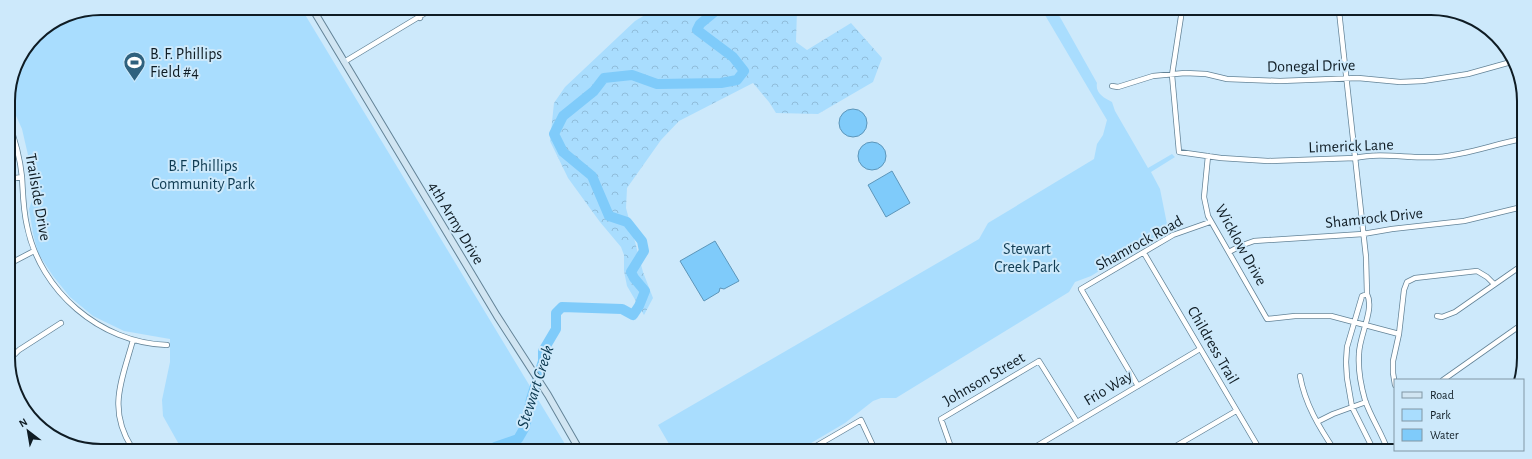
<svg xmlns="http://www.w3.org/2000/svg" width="1532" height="459" font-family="'Alegreya Sans',sans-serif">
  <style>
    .forest { fill: url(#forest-crowns) }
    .green { fill: #a9ddfe }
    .water { fill: #7fcbfa; stroke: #5d96ba }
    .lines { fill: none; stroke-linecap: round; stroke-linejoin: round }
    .river { stroke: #7fcbfa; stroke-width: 10 }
    .street-casing { stroke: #638397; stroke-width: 6 }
    .secondary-casing { stroke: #638397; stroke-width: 8 }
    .street { stroke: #fff; stroke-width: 4.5 }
    .secondary { stroke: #d1e5f2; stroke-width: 6 }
    .labels { text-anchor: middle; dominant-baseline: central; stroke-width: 4; stroke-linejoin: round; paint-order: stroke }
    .poi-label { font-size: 16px; fill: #0f1c24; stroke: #cde9fb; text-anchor: start }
    .street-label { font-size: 16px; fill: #0f1c24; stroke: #cde9fb }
    .park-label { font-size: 16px; fill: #0f3b52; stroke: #cde9fb }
    .water-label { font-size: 17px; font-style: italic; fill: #09364d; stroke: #cde9fb }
    .rim { fill: none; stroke: #0f1c24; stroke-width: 2 }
  </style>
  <defs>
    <pattern id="forest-crowns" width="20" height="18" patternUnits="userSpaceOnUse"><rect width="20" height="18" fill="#a9ddfe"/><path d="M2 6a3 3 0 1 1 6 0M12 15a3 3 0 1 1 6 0" fill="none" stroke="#90bdda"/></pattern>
  </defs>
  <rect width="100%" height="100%" fill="#cde9fb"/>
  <!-- forest -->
  <path class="forest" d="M655,9L797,10L796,42L807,50L851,23L882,58L873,82L818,114L776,113L769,102L753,83L679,121L661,140L627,188L626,208L643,272L653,298L644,315L627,286L624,271V255L621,247L600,222L568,178L550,141L554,103L565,87L635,21Z"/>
  <!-- green -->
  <path class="green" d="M101,8H301L568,449L181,448L163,416L162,400L170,362V339L124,331L93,316L70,297L53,276L38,253L33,233L29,209L33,198L31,168L22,129L8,98L17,60L35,35L65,15Z
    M1042,10H1056L1097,83C1095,93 1104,98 1112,102L1115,111L1148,168L1172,154L1175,157L1151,172L1160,189L1168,229L1091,276L1075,282L1069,292L896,398H881L873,401L845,423L801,449H672L658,425L979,239L988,223L1094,159L1097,144L1103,135L1107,120Z"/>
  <!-- water -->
  <path class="water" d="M839 123a14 14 0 1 1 28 0a14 14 0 1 1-28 0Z
    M858 156a14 14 0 1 1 28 0a14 14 0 1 1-28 0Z
    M892,171L910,203L886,217L868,185Z
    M715,241L739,281L724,289L720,288L719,292L704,301L680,261Z"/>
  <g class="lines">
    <!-- river -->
    <path class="river" d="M494,449L495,447L518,439L525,427L531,399L543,361V351L556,329V313L562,307L622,309L633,315L639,306L645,291L634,278L631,272L644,251L642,241L627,222L609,216L592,176L563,152L554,134L563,116L594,91L604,78L632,75L657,84L721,83L737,80L744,71L733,57L697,30L700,24L718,9"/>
    <defs>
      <path id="street" d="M414,9L420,18
        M1182,10L1172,75L1179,152L1221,158L1268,161L1355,158C1382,152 1411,159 1438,157C1467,155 1494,144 1522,139
        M1339,11L1366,257L1367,294C1375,309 1359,336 1359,354C1358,368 1361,386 1365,400C1371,418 1382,433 1388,451
        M344,62L432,9
        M1112,86L1118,87L1153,76L1185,73L1206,74L1227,79L1280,81L1358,78L1400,82L1423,81L1468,74L1511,62
        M8,121C15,139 20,158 22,177C23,193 23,209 27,226C40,291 100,343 167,345
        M1208,156L1204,197L1208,216L1267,319L1295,316H1331L1399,334
        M9,179L22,177
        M1229,252L1240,246L1254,241L1363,234L1392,229L1464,221L1522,207
        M1144,253L1260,450
        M9,264L34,251
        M1367,294L1362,296L1347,347L1346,362L1347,378L1352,407L1374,451
        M1437,316L1442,317L1455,312L1521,266
        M10,359L19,350L61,323
        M1300,376C1305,404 1319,427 1335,451
        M1443,380L1521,325
        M1395,385L1393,373V361L1399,334L1404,290L1407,282L1415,278L1477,271L1487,277L1494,284
        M1138,386L1081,289L1173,235L1210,222
        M1317,422L1333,414L1366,402
        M132,448C107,409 122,380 133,340
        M811,449L861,420L875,450
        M952,450L941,419L1039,361L1077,422
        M1030,450L1200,349
        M1169,450L1236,411"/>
      <path id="secondary" d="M312,8L497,316L548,395L579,449
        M1519,380L1521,379
        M1401,451L1402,450
        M1434,451L1436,450"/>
    </defs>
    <!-- street casing -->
    <use href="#street" class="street-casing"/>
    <!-- secondary casing -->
    <use href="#secondary" class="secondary-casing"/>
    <!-- street -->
    <use href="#street" class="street"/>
    <!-- secondary -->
    <use href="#secondary" class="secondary"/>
  </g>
  <!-- icons -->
  <defs>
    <symbol id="stadium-pin" viewBox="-11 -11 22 30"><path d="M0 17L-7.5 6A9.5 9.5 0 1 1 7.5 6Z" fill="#2f617e" stroke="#cde9fb"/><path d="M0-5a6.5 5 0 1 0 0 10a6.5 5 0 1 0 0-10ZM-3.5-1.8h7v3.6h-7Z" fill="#fff"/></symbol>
  </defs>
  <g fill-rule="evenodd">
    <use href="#stadium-pin" x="122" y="50" width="25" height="34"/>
  </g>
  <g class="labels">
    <!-- poi labels -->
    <g class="poi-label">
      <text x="150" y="54">B. F. Phillips<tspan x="150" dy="18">Field #4</tspan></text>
    </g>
    <!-- street labels -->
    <g class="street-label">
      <text transform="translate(1311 66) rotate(-1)">Donegal Drive</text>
      <text transform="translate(1351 146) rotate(-2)">Limerick Lane</text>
      <text transform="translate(38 197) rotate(80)">Trailside Drive</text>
      <text transform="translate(1374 218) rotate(-6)">Shamrock Drive</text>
      <text transform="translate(456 223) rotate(59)">4th Army Drive</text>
      <text transform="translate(1139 243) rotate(-29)">Shamrock Road</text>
      <text transform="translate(1241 245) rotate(61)">Wicklow Drive</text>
      <text transform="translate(1213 345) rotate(60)">Childress Trail</text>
      <text transform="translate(984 379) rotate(-30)">Johnson Street</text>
      <text transform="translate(1108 388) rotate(-31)">Frio Way</text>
    </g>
    <!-- park labels -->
    <g class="park-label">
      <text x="203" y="166">B.F. Phillips<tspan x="203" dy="18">Community Park</tspan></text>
      <text x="1027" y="249">Stewart<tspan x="1027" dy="18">Creek Park</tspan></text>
    </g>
    <!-- water labels -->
    <g class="water-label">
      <text transform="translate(535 387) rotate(-72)">Stewart Creek</text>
    </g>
  </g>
  <!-- crop -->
  <path d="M0 0H1532V459H0ZM101 15H1431A86 86 0 0 1 1517 101V358A86 86 0 0 1 1431 444H101A86 86 0 0 1 15 358V101A86 86 0 0 1 101 15Z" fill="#cde9fb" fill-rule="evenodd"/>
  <path class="rim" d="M101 15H1431A86 86 0 0 1 1517 101V358A86 86 0 0 1 1431 444H101A86 86 0 0 1 15 358V101A86 86 0 0 1 101 15Z"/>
  <!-- legend -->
  <rect x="1394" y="379" width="130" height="72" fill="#cde9fb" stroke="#8197a5"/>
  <rect x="1402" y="392" width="20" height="6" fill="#d1e5f2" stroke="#8197a5"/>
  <text x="1430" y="399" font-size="12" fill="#0f1c24">Road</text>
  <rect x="1402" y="409" width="20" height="12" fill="#a9ddfe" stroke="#8197a5"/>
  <text x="1430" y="419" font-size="12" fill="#0f1c24">Park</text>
  <rect x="1402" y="429" width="20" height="12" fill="#7fcbfa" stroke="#8197a5"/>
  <text x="1430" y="439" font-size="12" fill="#0f1c24">Water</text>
  <!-- north arrow -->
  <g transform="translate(28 431) rotate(329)" stroke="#cde9fb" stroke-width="3" paint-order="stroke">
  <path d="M0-3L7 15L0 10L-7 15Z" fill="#0f1c24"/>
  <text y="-6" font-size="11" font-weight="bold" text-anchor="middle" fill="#0f1c24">N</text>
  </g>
</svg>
